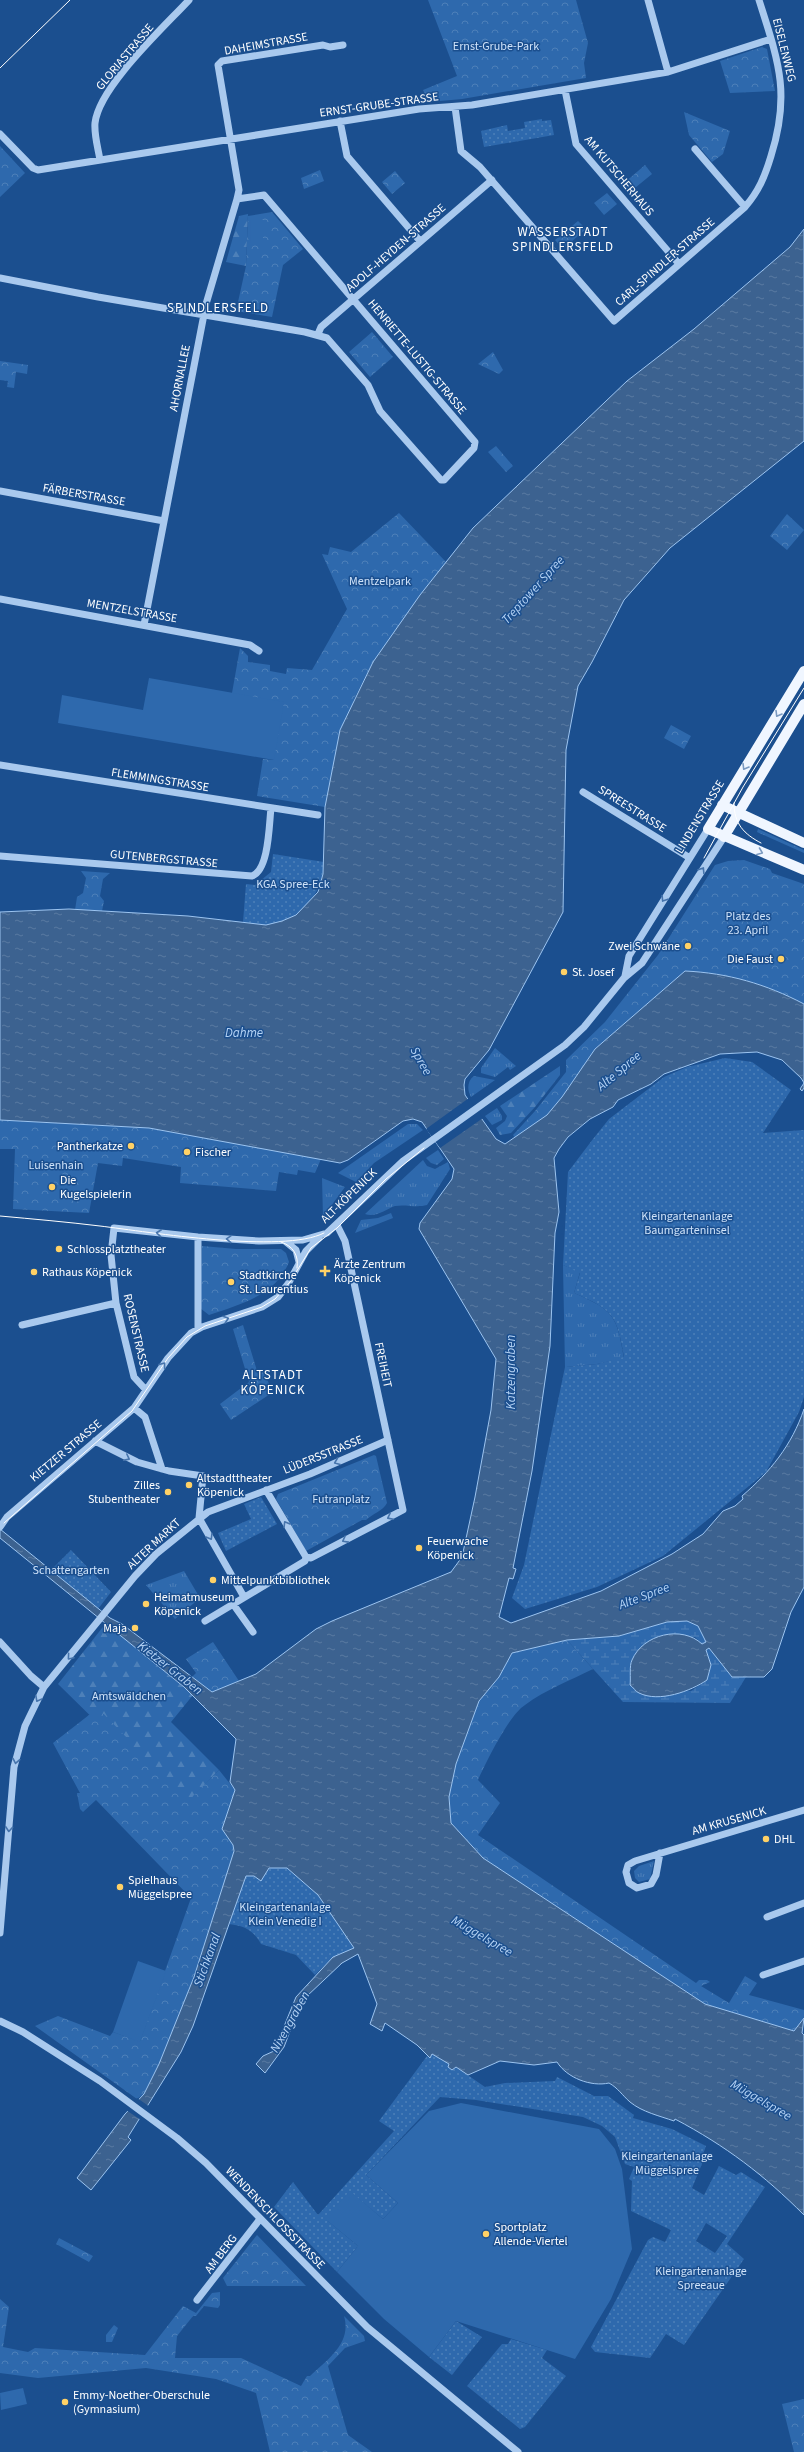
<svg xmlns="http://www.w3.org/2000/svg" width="804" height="2452" font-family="'Source Sans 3',sans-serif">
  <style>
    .grass { fill: url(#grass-tufts) }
    .forest { fill: url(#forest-firs) }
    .wetland { fill: url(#wetland-marsh) }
    .park { fill: url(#park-crowns) }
    .garden { fill: url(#garden-dots); fill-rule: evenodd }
    .pitch { fill: #2e69ad }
    .water { fill: url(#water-ripples); stroke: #9cc4f0 }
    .pier { fill: #1b4f8f }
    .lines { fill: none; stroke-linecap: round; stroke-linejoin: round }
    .minor { stroke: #a9c9ee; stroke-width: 7 }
    .major { stroke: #f0f6ff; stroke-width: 10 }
    .tram { stroke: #fff; stroke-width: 1 }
    .oneway { stroke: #7b9ac1 }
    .oneway2 { stroke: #4674ac }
    .poi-dot { fill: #ffd166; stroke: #1b4f8f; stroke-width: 1.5 }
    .labels { text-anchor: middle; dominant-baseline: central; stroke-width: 3; stroke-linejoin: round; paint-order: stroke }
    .street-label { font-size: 12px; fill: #fff; stroke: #1b4f8f }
    .park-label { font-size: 12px; fill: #cfe3fa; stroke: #1b4f8f }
    .poi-label { font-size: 12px; fill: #fff; stroke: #1b4f8f; text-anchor: start }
    .neighbourhood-label { font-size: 13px; letter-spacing: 1px; fill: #fff; stroke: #1b4f8f }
    .water-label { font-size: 13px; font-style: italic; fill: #b5d3f5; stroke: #1b4f8f }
  </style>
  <defs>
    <pattern id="grass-tufts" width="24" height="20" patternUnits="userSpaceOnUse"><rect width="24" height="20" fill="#2e69ad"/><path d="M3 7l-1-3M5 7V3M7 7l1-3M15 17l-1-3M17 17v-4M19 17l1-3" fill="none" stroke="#4d80b9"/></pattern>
    <pattern id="forest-firs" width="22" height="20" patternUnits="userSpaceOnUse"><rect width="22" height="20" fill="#2e69ad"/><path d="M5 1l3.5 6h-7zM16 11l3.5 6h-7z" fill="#4d80b9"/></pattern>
    <pattern id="wetland-marsh" width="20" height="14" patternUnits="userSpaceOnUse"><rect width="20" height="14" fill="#2e69ad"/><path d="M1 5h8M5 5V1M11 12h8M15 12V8" fill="none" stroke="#4d80b9"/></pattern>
    <pattern id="park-crowns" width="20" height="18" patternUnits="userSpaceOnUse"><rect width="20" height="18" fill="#2e69ad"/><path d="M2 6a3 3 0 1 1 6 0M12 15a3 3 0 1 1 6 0" fill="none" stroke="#4d80b9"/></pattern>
    <pattern id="garden-dots" width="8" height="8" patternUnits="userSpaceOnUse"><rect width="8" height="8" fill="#2e69ad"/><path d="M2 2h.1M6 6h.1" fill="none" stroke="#4d80b9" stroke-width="1.8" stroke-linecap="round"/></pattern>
    <pattern id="water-ripples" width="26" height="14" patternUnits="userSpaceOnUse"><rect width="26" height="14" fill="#3c6290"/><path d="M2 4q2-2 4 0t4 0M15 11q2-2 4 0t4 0" fill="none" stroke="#597aa1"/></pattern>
  </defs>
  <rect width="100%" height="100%" fill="#1b4f8f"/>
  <!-- grass -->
  <path class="grass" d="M758,829L804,850V853L757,832Z
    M495,1048L516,1066L510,1070L508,1067L495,1077L481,1073V1068Z
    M474,1076L495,1080L471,1097C467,1090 467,1081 474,1076Z
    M497,1108L502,1116V1120L492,1125L485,1116Z
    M408,1124H417L423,1130L374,1163L356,1182L338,1173Z
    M438,1150L444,1159L437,1165L431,1163L426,1158Z
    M423,1160L427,1166L435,1169L448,1162L450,1169L427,1205C416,1208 406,1204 395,1206C386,1209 376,1218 365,1214Z
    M322,1178L345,1187L323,1217Z
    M391,1213L393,1218L355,1233L361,1220L378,1218Z
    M563,1265L580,1272L574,1293C613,1310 617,1315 624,1358L597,1364L565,1367Z
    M184,1571L200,1598L175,1619L146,1585Z
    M654,1861L650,1879L639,1882L635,1878L634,1871L639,1866Z"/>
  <!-- forest -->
  <path class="forest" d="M248,214L246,266L226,262L239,216Z
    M560,1066V1075L535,1107L511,1133L500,1135L496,1128L505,1121L507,1116L500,1106Z
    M106,1623L193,1695L171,1722L219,1770L186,1804L113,1738L58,1684Z"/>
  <!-- wetland -->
  <path class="wetland" d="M687,1621L698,1626L707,1642L702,1644L695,1637L642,1647L631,1661L630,1685L691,1691L707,1680L711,1665L706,1650L709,1648L732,1677H746L730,1703L623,1702L567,1640L619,1636L667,1622Z"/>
  <!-- park -->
  <path class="park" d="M428,0H576L588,43L584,63L586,78L462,99L429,102L423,90L457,76Z
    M762,47L767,49L775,91L730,93L720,61Z
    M684,112L730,131L723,154L712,162L689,135Z
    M0,146L25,173L0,197Z
    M645,165L652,174L630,192L623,184Z
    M320,170L324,181L304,189L301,178Z
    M395,171L405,183L392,194L382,182Z
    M607,193L617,204L604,215L594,203Z
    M272,212L303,249L283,265L272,317L236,311L246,266L248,216Z
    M578,221L586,229L563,249L555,240Z
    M372,332L393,357L370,377L349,352Z
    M493,352L503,370L499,374L478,364Z
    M0,361L28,365L27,374L16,372L14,388L7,387L8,381L0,380Z
    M496,446L513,466L506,472L488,452Z
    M399,513L446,562L373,662L354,699L325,807L257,796L263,759L274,760L232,693L240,648L248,656V662L270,665V671L286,674L287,668L312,670L347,609L322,554L328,555L330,547L351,552Z
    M787,514L804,530L787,550L770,536Z
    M671,725L691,736L684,749L664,738Z
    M744,860L770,869L772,873L804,884V1004C766,984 728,973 685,971L595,1049L562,1097L547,1115L515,1138L513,1135L535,1111L566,1072V1060L605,1022L658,955L715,865L728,861Z
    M81,871L110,873L103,879L100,896L104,901L102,911L75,910L77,897L83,893L86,878Z
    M0,1120L149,1128L321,1159L315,1173L298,1170L297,1175L279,1172L276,1191L180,1183L181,1167L123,1158L122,1166L98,1163L89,1213L13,1209L15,1149H0Z
    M202,1246L236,1249H281L286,1253L289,1262C275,1296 241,1304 209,1315L200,1308Z
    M243,1325L258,1374L263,1371L273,1392L231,1420L220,1404L249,1382L233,1329Z
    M374,1455L376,1456L387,1503C383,1511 372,1514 366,1520H362L306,1551L276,1499L278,1494Z
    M567,1640L593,1669C571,1680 545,1690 525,1705C509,1715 486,1762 478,1780L500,1803L478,1835L696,1983L699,1980H707L710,1982L701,1986L729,2003L745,1976L757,1983L749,1995L804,2010V2018L794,2031L705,2004L483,1858L451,1823L449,1797L456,1764L479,1701L499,1677L512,1653Z
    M213,1642L239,1681L212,1692L192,1677L196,1673L186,1659Z
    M98,1708L130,1741L128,1744L186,1803L219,1770L235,1790L222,1829L233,1845V1856L194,1977L159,2064L144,2094L137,2099L35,2026L58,2016L110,2036L113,2032L140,2041L191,1898L96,1800L83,1812L80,1809L77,1793H80L53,1743Z
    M257,2235L306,2286H227L223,2278Z
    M59,2238L93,2256L89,2262L56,2244Z
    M220,2292V2305L218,2308L204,2306L196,2316H193L177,2336L175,2358H241L301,2386L307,2376H310C328,2359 352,2343 344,2316L364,2336L365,2341L345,2348L328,2366L348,2435L372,2452H270L256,2393L216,2379L146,2368L38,2378L0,2373V2299L9,2307L3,2347L28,2352L35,2348L145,2355L183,2306L196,2313L212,2293Z
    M114,2325L118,2328L112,2342H106V2335Z
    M804,2399V2452H794L782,2404Z"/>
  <!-- garden -->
  <path class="garden" d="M542,119V121L551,120L554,135L484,147L481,131L507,125L508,131L525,128L524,122Z
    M273,854L324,862C323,894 301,921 267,925C260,925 251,923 243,922L246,884L255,885L271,872Z
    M725,1058L752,1062L791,1090L763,1133L804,1130V1397L799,1412L766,1472L663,1556L597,1587L525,1609L512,1598L524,1565L565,1367L597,1364L624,1357C617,1315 613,1310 574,1293L580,1273L563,1265L568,1172L593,1139L609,1119L664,1077L687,1067Z
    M261,1497L277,1524L226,1551L218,1533L251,1519L244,1504Z
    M71,1550L111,1592L98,1609L50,1571Z
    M269,1868H287L318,1895L354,1948L333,1957L315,1975L296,1955L261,1944C253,1930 245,1926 229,1924L246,1876L266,1873Z
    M432,2054L449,2064L448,2067L452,2070L456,2067L485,2087L505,2083L555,2081L557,2077L594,2096H608L634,2115L633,2118L672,2129L706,2146L702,2157L704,2159L692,2188L704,2195L719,2166L736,2175L741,2172L765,2187L727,2244L744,2259L684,2345L666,2334L650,2358L595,2352L591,2347L648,2240L653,2237L665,2242L671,2230L631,2211L632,2181L629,2179L634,2167L625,2164L615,2137L602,2126L583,2117L476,2100L440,2097L366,2175L398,2203L383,2219L350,2192L328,2221L358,2246L337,2272L274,2207L293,2182L318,2215L394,2131L379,2121L427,2056L430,2058ZM706,2223L727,2236L715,2253L696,2241Z
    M456,2321L482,2337L452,2375L429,2357Z
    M511,2339L547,2350L542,2358L566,2376L525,2427L520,2429L467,2386L502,2344H508Z"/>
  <!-- pitch -->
  <path class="pitch" d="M250,220H263V243H251Z
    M149,678L284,702L274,760L58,723L62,695L143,710Z
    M138,1961L166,1971L140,2042L113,2032Z
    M461,2103L599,2129L615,2149L622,2169L632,2249L611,2299L575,2359L456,2321L429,2357L384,2319L337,2272L358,2246L324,2218L350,2191L383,2219L398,2203L366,2175L429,2111Z
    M23,2388L27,2404L1,2410L0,2393Z"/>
  <!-- water -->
  <path class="water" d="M804,229V441L670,548L624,600L592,662L578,686L566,750L563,912L489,1050L465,1079L464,1085L465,1095L496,1139L505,1144L547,1115L562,1097L595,1049L685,971C728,973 766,984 804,1004V1088L802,1091L800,1089L804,1083L801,1078L782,1060L757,1052L720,1054L664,1074L651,1084L618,1100L613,1107L590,1119L568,1137L559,1149L554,1158L559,1212L555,1233L550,1346L532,1471L513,1568L516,1569L513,1579L509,1578L499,1617L511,1623L601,1591L672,1554L703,1534L723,1511L735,1506L743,1499L742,1496C770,1472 792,1445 804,1409V1587L791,1612L772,1669L764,1677H732L709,1648L706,1650L711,1665L707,1680C691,1691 659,1703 639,1693C636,1692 633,1687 630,1685C631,1678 629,1666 632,1660C643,1634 682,1625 702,1644L706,1642L698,1626L687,1621L667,1622L619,1636L567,1640L512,1653L499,1677L479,1701L456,1764L449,1797L451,1823L483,1858L705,2004L794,2031L804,2018L802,2033L804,2035V2215C764,2175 726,2146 675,2119L674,2121C660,2116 642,2112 630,2102C622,2095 618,2088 609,2083C591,2087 567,2078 557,2062L534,2065L500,2061L468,2075L456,2067L452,2070L448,2067L449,2064L432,2054L430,2058L417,2045L385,2023L382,2031L370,2024L377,2004L358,1954L342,1963L306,1997L300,2005L284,2047L265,2073L256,2064L263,2056L274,2051L296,1997L333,1957L354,1948L318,1895L287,1868H269L261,1881L254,1876H246L193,2026L181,2052L128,2137L131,2140L91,2190L77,2178L125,2114L144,2094L159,2064L194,1977L234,1851L233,1845L222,1829L235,1790L230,1782L236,1739L184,1687L0,1538V1529L110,1618L122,1624L212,1692L256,1674L316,1629L332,1621L451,1572L462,1557L475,1497L491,1410L496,1359L419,1229L420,1223L452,1179L454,1169L422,1122L413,1119L403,1121L348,1160L340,1163L149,1128L0,1120V912L69,909L188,916L266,925L282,921L296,915L318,892L323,874L325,807L340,730L373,662L420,595L473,528L627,381L694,329L790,247Z"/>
  <!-- pier -->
  <path class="pier" d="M469,1098L483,1118L440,1148L426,1129Z
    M137,2098L150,2107L141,2120L126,2110Z"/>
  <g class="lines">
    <!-- minor -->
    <path class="minor" d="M648,0L668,72
      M565,90L576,144L679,264
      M455,107L461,151L480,167L614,321L745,207C759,191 765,176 771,156C791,93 778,60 759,0
      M340,121L347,156L420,241
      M0,134L33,168L38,170L419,109L472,105L668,72L771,39
      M695,149L745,207
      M100,160C98,148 94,135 95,123C99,87 163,28 189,0
      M0,278L98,297L305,332L327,338L368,385L380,411L441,480H444L474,448L475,442L264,195L237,199
      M318,334L321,327L492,180
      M0,491L164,521
      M0,599L250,645L259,651
      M144,625L206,304L237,199L239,190L218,65L222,61L323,45L330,47L343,45
      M0,765L318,815
      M583,792L690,858
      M0,856L252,876C269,870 269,825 271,808
      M625,976L629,956L708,829
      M285,1241L296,1250L299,1262
      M22,1325L116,1303
      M198,1328V1237
      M146,1390L134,1377L116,1303L111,1255L114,1228L198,1237L259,1241L303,1240L327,1233L403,1161L565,1045L584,1027L624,978L642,963L724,837
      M134,1408L145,1417L162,1469
      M95,1441L137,1462L169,1471L203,1476L199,1518L244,1597
      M266,1490L306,1557
      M0,1527L7,1517L134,1408L168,1358L191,1333L202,1327L262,1307L278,1297L288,1284L306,1251L319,1238
      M306,1557L311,1558L403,1510L345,1241L337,1225
      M233,1604L253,1632
      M205,1621L305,1561L306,1557
      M0,1642L31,1676L44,1687
      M660,1853L656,1875L651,1884L637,1888L629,1883L626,1872L628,1865L635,1861L804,1810
      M767,1917L804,1903
      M0,1933L14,1767L25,1726L44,1687L135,1576L156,1554L208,1512L310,1474L388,1440
      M763,1975L804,1961
      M0,2021L23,2032L100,2081L177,2138L206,2163L367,2327L518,2452
      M197,2300L260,2219"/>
    <!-- major -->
    <path class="major" d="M804,671L708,829L804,870
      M722,805L804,843
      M724,837L804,704"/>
    <!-- tram -->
    <path class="tram" d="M0,68L70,0
      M734,803C734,824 744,834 761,843
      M704,858L743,787L804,688
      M0,1216C33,1219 67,1222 100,1226C149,1232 283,1254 324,1233
      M281,1242C293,1246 299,1255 297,1268
      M4,1523L132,1411L168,1358L187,1337L205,1326L262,1307L275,1299L290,1282L311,1248L337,1228L386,1179L424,1148"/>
  </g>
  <!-- one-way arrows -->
  <defs><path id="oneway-chevron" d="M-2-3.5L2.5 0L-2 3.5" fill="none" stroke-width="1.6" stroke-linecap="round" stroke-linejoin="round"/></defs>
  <g class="oneway">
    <use href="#oneway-chevron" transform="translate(778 714) rotate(121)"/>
    <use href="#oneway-chevron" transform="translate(745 767) rotate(121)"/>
    <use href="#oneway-chevron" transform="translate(760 852) rotate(22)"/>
  </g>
  <g class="oneway2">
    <use href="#oneway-chevron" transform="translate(702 870) rotate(-58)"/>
    <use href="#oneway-chevron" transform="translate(664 899) rotate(122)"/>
    <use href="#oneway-chevron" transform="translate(159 1233) rotate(-174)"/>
    <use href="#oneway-chevron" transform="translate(229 1239) rotate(-177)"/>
    <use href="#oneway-chevron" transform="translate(226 1319) rotate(-18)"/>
    <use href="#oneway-chevron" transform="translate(163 1365) rotate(-54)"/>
    <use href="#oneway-chevron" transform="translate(127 1458) rotate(27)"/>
    <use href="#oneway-chevron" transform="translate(337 1462) rotate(158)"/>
    <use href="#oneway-chevron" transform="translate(390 1517) rotate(153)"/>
    <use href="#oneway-chevron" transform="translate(286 1524) rotate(-121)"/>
    <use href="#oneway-chevron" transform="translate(210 1537) rotate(59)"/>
    <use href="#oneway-chevron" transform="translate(345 1540) rotate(152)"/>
    <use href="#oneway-chevron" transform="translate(70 1657) rotate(130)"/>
    <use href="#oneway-chevron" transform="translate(38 1699) rotate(118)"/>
    <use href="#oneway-chevron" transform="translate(16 1761) rotate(101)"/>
    <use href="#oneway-chevron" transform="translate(9 1829) rotate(95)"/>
  </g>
  <!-- markers -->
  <g class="poi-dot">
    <circle cx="688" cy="946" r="4"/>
    <circle cx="781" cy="959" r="4"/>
    <circle cx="564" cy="972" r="4"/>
    <circle cx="131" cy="1146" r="4"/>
    <circle cx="187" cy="1152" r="4"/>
    <circle cx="52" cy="1187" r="4"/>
    <circle cx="59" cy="1249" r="4"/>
    <path d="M323 1265h4v4h4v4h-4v4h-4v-4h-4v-4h4z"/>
    <circle cx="34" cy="1272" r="4"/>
    <circle cx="231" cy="1282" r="4"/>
    <circle cx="189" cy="1485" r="4"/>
    <circle cx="168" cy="1492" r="4"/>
    <circle cx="419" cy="1548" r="4"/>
    <circle cx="213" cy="1580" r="4"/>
    <circle cx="146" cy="1604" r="4"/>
    <circle cx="135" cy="1628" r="4"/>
    <circle cx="766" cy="1839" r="4"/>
    <circle cx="120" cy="1887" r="4"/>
    <circle cx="486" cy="2234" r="4"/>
    <circle cx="65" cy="2402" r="4"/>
  </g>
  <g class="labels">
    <!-- street labels -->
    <g class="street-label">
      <text transform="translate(266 44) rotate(-10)">DAHEIMSTRASSE</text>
      <text transform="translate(784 50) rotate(76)">EISELENWEG</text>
      <text transform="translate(125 57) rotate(-50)">GLORIASTRASSE</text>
      <text transform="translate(379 105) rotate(-8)">ERNST-GRUBE-STRASSE</text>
      <text transform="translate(619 176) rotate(50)">AM KUTSCHERHAUS</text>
      <text transform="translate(396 248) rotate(-41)">ADOLF-HEYDEN-STRASSE</text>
      <text transform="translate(665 262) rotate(-41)">CARL-SPINDLER-STRASSE</text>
      <text transform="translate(417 357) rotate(50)">HENRIETTE-LUSTIG-STRASSE</text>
      <text transform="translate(180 378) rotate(-79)">AHORNALLEE</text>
      <text transform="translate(84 495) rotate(10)">FÄRBERSTRASSE</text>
      <text transform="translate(132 611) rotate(10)">MENTZELSTRASSE</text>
      <text transform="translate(160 780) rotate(9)">FLEMMINGSTRASSE</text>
      <text transform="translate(632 809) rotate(32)">SPREESTRASSE</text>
      <text transform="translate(700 817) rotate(-59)">LINDENSTRASSE</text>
      <text transform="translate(164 859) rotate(5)">GUTENBERGSTRASSE</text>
      <text transform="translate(349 1196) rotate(-44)">ALT-KÖPENICK</text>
      <text transform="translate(136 1333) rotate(77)">ROSENSTRASSE</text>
      <text transform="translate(383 1365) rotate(78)">FREIHEIT</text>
      <text transform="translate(66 1451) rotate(-40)">KIETZER STRASSE</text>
      <text transform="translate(323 1455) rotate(-22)">LÜDERSSTRASSE</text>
      <text transform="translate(154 1544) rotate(-43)">ALTER MARKT</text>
      <text transform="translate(729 1821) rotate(-16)">AM KRUSENICK</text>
      <text transform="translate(275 2218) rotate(46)">WENDENSCHLOSSSTRASSE</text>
      <text transform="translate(221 2254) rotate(-53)">AM BERG</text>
    </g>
    <!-- park labels -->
    <g class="park-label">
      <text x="496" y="46">Ernst-Grube-Park</text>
      <text x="380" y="581">Mentzelpark</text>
      <text x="293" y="884">KGA Spree-Eck</text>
      <text x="748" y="916">Platz des<tspan x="748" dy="14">23. April</tspan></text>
      <text x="56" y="1165">Luisenhain</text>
      <text x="687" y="1216">Kleingartenanlage<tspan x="687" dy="14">Baumgarteninsel</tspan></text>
      <text x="341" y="1499">Futranplatz</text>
      <text x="71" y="1570">Schattengarten</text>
      <text x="129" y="1696">Amtswäldchen</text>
      <text x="285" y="1907">Kleingartenanlage<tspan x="285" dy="14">Klein Venedig I</tspan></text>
      <text x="667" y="2156">Kleingartenanlage<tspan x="667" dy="14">Müggelspree</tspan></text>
      <text x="701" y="2271">Kleingartenanlage<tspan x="701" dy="14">Spreeaue</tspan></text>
    </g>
    <!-- poi labels -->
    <g class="poi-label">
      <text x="680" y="946" text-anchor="end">Zwei Schwäne</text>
      <text x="773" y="959" text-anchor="end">Die Faust</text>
      <text x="572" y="972">St. Josef</text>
      <text x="123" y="1146" text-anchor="end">Pantherkatze</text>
      <text x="195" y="1152">Fischer</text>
      <text x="60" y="1180">Die<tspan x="60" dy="14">Kugelspielerin</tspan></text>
      <text x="67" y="1249">Schlossplatztheater</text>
      <text x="334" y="1264">Ärzte Zentrum<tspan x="334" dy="14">Köpenick</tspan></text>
      <text x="42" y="1272">Rathaus Köpenick</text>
      <text x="239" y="1275">Stadtkirche<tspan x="239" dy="14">St. Laurentius</tspan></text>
      <text x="197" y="1478">Altstadttheater<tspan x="197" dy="14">Köpenick</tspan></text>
      <text x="160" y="1485" text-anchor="end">Zilles<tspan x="160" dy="14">Stubentheater</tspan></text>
      <text x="427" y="1541">Feuerwache<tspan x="427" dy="14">Köpenick</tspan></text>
      <text x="221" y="1580">Mittelpunktbibliothek</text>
      <text x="154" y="1597">Heimatmuseum<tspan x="154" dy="14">Köpenick</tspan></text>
      <text x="127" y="1628" text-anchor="end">Maja</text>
      <text x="774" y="1839">DHL</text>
      <text x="128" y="1880">Spielhaus<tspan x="128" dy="14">Müggelspree</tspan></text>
      <text x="494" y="2227">Sportplatz<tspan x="494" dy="14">Allende-Viertel</tspan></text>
      <text x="73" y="2395">Emmy-Noether-Oberschule<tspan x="73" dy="14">(Gymnasium)</tspan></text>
    </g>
    <!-- neighbourhood labels -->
    <g class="neighbourhood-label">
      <text x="563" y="232">WASSERSTADT<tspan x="563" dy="15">SPINDLERSFELD</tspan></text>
      <text x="218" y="308">SPINDLERSFELD</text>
      <text x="273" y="1375">ALTSTADT<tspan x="273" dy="15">KÖPENICK</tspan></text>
    </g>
    <!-- water labels -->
    <g class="water-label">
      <text transform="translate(533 590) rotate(-48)">Treptower Spree</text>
      <text x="244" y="1033">Dahme</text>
      <text transform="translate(421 1061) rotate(60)">Spree</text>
      <text transform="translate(619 1071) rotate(-40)">Alte Spree</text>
      <text transform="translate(511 1372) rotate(-90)">Katzengraben</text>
      <text transform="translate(644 1596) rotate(-21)">Alte Spree</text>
      <text transform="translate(170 1668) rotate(38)">Kietzer Graben</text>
      <text transform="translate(482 1936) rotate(30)">Müggelspree</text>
      <text transform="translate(207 1960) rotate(-70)">Stichkanal</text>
      <text transform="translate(290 2022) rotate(-61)">Nixengraben</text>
      <text transform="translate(761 2100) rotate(30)">Müggelspree</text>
    </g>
  </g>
</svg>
